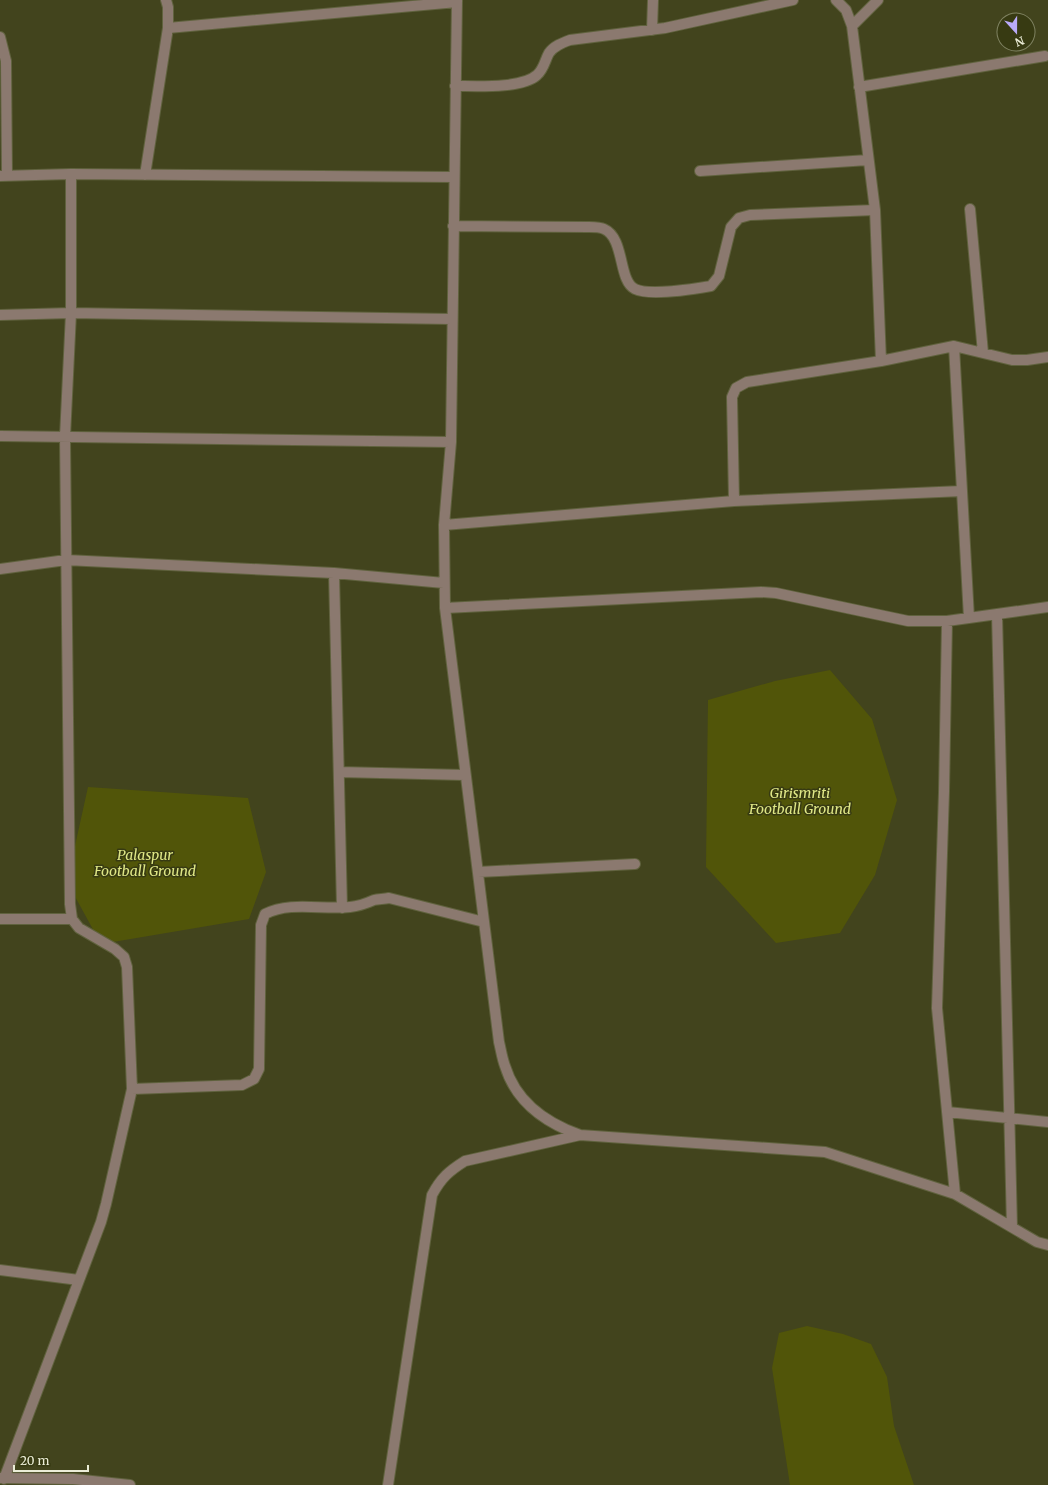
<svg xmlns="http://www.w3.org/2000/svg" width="1048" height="1485" font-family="Merriweather,serif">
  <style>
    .green { fill: #515509 }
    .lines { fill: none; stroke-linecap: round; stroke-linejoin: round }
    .minor-casing { stroke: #60623e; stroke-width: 12 }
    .minor { stroke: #8b796f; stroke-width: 10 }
    .labels { text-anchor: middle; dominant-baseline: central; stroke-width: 3; stroke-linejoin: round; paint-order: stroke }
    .park-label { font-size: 14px; font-style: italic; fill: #dfe786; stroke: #373a12 }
  </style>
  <rect width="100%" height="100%" fill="#42441d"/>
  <!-- green -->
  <path class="green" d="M830,670L872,719L897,800L875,875L840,933L776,943L706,867L708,700L775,681Z
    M88,787L248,798L266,872L249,919L101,944L67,882Z
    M807,1326L843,1334L871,1344L887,1377L894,1426L914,1485H790L772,1368L779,1333Z"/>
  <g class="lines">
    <defs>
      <path id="minor" d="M457,0L451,442L444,525L445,608L499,1042C501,1050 502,1058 505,1066C516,1102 546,1123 580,1135L825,1152L955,1194L1025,1235L1037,1242L1048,1245
        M836,0L846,10L852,26L875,210L881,361
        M852,26L878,0
        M168,28L457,2
        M652,30L653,0
        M0,37L6,61L7,176
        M455,86C475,86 522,89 537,75C544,69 545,60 549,53C554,46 562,43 570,40L665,28L793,0
        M859,87L1045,56
        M700,171L868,160
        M145,175L168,28V7L166,0
        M0,176L71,174L454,177
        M970,209L983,353
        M453,226L589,227C593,227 600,227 604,229C625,238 618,281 635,289C649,296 694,289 711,286L719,276L731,227L739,218L750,215L875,210
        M0,315L71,313L452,319
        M954,346L969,618
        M0,436L451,442
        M734,501L732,397L736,388L747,382L881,361L954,346L1012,360H1027L1048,357
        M444,525L734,501L962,491
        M0,569L66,560L334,573L444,583
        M334,573L342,908
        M445,608L761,592L776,593L908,621H947L1048,607
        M997,614L1012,1227
        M947,621L944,792L937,1008L955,1194
        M339,772L465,775
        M478,872L635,864
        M0,919H72
        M132,1089L242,1085L254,1079L259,1069L261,925L265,914C290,901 322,910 350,907C360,906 365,904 374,900C378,899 384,899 389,898L484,922
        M947,1112L1048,1122
        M0,1270L79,1280
        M0,1478L73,1479L130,1485
        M4,1479L101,1222L106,1204L132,1089L127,967L124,957L115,949L79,928L72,919L70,904L65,437L71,313V174
        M388,1485L432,1195C441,1178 449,1171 465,1161L580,1135"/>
    </defs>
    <!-- minor casing -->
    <use href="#minor" class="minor-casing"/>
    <!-- minor -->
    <use href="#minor" class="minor"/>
  </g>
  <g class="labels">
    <!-- park labels -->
    <g class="park-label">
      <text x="800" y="793">Girismriti<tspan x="800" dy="16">Football Ground</tspan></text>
      <text x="145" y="855">Palaspur<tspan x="145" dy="16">Football Ground</tspan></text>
    </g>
  </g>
  <!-- north arrow -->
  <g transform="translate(1016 32) rotate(159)"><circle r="19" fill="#373a12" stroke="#7f8261"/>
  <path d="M0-3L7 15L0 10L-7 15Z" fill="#b9aaf7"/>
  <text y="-6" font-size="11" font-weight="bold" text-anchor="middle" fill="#ebedd7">N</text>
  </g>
  <!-- scale -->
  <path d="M14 1465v6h74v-6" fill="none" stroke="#ebedd7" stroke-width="2"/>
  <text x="20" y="1465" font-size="12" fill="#ebedd7" stroke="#373a12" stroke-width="3" paint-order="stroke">20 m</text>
</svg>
